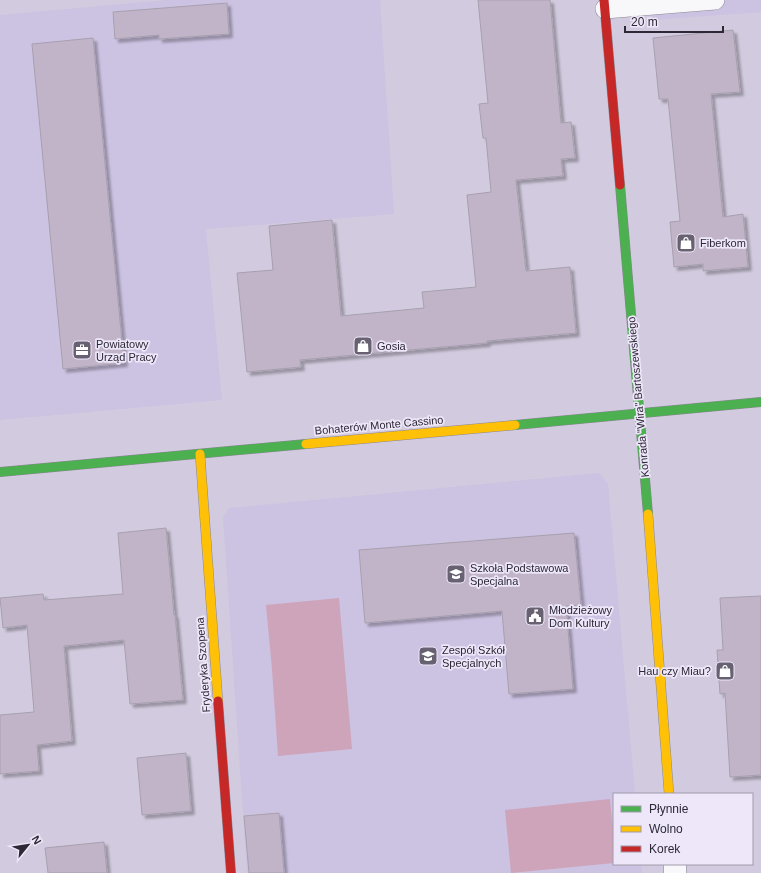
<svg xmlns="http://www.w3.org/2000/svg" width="761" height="873" font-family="Helvetica,sans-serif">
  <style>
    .built { fill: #ccc2e2 }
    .green { fill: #cea4ba }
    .building { fill: #c1b4c9; stroke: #a7a0ae; filter: url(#shadow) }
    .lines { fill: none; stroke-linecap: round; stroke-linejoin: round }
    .lane-casing { stroke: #8c8695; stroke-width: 20 }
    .street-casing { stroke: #8c8695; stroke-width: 23 }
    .fast-casing { stroke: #8c8695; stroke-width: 10 }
    .slow-casing { stroke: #8c8695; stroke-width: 10 }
    .jam-casing { stroke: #8c8695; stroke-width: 10 }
    .lane { stroke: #f8f7fa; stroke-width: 19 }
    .street { stroke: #f8f7fa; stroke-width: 22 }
    .fast { stroke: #4caf50; stroke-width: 9 }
    .slow { stroke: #ffc107; stroke-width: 9 }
    .jam { stroke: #c62828; stroke-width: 9 }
    .labels { text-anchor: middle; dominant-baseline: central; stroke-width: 3.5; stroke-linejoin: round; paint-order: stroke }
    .poi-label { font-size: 11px; fill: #2d2836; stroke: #ede7f9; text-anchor: start }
    .street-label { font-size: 11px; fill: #2d2836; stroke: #ede7f9 }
  </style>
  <defs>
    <filter id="shadow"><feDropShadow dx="3.5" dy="3.5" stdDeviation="1" flood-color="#0004"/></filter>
  </defs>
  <rect width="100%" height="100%" fill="#d2cbdf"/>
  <!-- built -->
  <path class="built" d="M167,0H380L394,214L206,229L222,400L0,420V15Z
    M651,0H761V12L653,20Z
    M599,473L608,484L635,794H614V864H641L642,873H247L223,518L229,508Z"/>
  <!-- green -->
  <path class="green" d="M339,598L352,749L278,756L272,669L266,605Z
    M610,799L614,839V863L511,873L505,810Z"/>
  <!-- building -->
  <path class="building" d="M478,0H550L561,123L571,122L575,158L561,159L563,176L516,180L526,271L570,267L576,333L487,341V343L300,360L301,367L247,372L237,273L273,270L269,226L332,220L341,316L424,308L422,292L476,287L467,195L491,192L486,138H483L479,104L488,103Z
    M227,3L229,34L159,39V35L115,39L113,12Z
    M733,30L740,92L711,94L723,217L743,214L748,267L703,271V264L674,267L670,222L680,221L668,99H659L653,38Z
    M93,38L124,363L63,369L32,44Z
    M166,528L174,615H175L183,700L130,704L124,640L64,646L72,741L37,745L39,771L0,774V715L34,712L27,625L3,628L0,598L43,594L44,600L123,594L118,533Z
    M574,533L581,605L566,606L573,689L509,694L502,611L365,623L359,550Z
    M761,596V775L730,777L725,693L720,694L717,650H723L720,598Z
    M186,753L191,811L142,815L137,758Z
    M279,813L284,873H249L244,816Z
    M104,842L107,873H48L45,848Z"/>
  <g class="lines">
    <defs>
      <path id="lane" d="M605,9L715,0"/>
      <path id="street" d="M675,864V873"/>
      <path id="fast" d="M620,185L648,514
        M515,425L761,402
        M0,472L306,444"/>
      <path id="slow" d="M306,444L515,425
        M200,454L218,701
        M648,514L669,794"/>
      <path id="jam" d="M604,0L620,185
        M218,701L231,873"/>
    </defs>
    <!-- lane casing -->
    <use href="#lane" class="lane-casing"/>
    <!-- street casing -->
    <use href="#street" class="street-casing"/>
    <!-- fast casing -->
    <use href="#fast" class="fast-casing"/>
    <!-- slow casing -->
    <use href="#slow" class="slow-casing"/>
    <!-- jam casing -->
    <use href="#jam" class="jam-casing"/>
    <!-- lane -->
    <use href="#lane" class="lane"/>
    <!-- street -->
    <use href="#street" class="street"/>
    <!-- fast -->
    <use href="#fast" class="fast"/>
    <!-- slow -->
    <use href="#slow" class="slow"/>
    <!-- jam -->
    <use href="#jam" class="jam"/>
  </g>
  <!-- icons -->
  <defs>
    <symbol id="shop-square" viewBox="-11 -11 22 22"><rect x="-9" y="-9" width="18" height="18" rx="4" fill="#676171" stroke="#ede7f9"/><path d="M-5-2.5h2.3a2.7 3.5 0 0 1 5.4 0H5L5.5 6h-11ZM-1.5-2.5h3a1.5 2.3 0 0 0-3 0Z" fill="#fff"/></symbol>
    <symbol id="office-square" viewBox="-11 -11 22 22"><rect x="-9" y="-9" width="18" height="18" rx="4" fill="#676171" stroke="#ede7f9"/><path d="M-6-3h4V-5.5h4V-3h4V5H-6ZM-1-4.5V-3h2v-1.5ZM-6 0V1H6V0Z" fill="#fff"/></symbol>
    <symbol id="school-square" viewBox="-11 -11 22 22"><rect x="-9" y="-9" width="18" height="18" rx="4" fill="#676171" stroke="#ede7f9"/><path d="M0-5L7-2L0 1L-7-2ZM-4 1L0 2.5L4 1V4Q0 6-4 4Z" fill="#fff"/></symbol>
    <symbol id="civic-square" viewBox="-11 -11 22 22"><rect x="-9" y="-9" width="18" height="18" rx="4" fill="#676171" stroke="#ede7f9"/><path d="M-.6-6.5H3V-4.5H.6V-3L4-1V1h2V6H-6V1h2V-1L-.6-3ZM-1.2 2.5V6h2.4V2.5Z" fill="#fff"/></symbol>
  </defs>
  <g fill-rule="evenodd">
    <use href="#shop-square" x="675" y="232" width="22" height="22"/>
    <use href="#shop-square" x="352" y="335" width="22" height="22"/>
    <use href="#office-square" x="71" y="339" width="22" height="22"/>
    <use href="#school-square" x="445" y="563" width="22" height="22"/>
    <use href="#civic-square" x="524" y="605" width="22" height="22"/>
    <use href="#school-square" x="417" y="645" width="22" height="22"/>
    <use href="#shop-square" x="714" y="660" width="22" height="22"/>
  </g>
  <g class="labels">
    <!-- poi labels -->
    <g class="poi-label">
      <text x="700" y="243">Fiberkom</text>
      <text x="96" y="344">Powiatowy<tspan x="96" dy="13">Urząd Pracy</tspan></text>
      <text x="377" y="346">Gosia</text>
      <text x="470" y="568">Szkoła Podstawowa<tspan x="470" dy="13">Specjalna</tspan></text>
      <text x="549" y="610">Młodzieżowy<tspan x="549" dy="13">Dom Kultury</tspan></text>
      <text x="442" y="650">Zespół Szkół<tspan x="442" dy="13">Specjalnych</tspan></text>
      <text x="711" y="671" text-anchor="end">Hau czy Miau?</text>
    </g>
    <!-- street labels -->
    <g class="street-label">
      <text transform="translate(638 397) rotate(-95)">Konrada "Wira" Bartoszewskiego</text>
      <text transform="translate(379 425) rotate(-5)">Bohaterów Monte Cassino</text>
      <text transform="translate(203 665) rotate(-94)">Fryderyka Szopena</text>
    </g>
  </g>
  <!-- legend -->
  <rect x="613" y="793" width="140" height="72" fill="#ede7f9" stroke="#a09bab"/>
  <rect x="621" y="806" width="20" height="6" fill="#4caf50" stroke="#a09bab"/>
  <text x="649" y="813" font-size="12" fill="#2d2836">Płynnie</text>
  <rect x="621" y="826" width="20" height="6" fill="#ffc107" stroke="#a09bab"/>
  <text x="649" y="833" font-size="12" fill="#2d2836">Wolno</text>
  <rect x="621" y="846" width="20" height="6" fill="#c62828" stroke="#a09bab"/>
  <text x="649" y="853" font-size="12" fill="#2d2836">Korek</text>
  <!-- north arrow -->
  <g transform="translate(28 845) rotate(60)" stroke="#ede7f9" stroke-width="3" paint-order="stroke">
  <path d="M0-3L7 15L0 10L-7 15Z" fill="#2d2836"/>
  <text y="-6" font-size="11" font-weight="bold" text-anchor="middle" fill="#2d2836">N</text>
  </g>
  <!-- scale -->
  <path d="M625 26v6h98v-6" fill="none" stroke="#2d2836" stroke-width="2"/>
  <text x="631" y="26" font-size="12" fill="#2d2836" stroke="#ede7f9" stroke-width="3" paint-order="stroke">20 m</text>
</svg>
